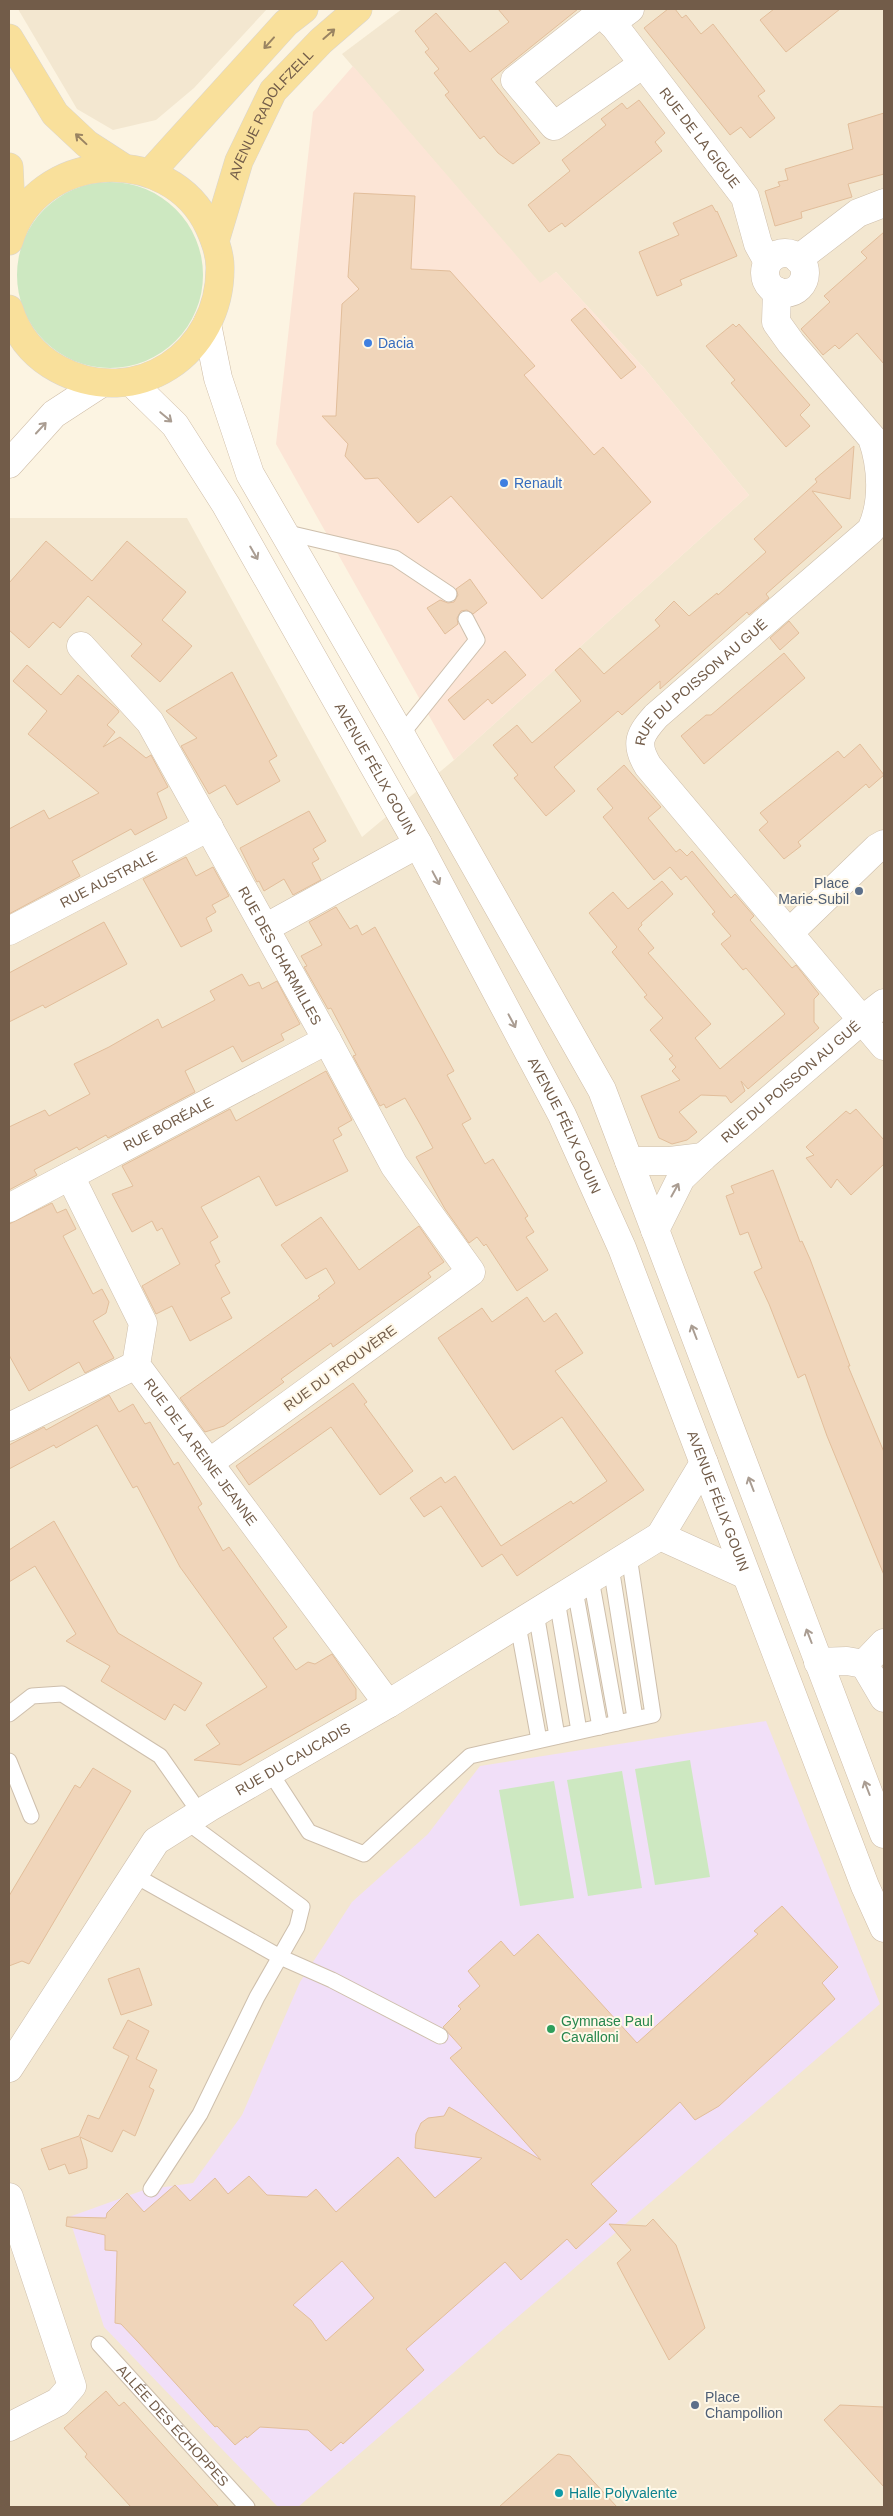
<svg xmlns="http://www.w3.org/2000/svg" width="893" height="2516" font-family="Helvetica,sans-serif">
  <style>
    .residential { fill: #f3e7d0 }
    .commercial { fill: #fce5d6 }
    .education { fill: #f1dff8 }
    .green { fill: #cde8c1 }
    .building { fill: #f0d5ba; stroke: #e2be9b; fill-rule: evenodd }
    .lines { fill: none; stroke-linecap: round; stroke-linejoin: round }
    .service-casing { stroke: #cebfac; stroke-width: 17 }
    .minor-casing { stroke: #cebfac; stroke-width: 29 }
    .secondary-casing { stroke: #cfbda7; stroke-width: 29 }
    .primary-casing { stroke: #dad5d0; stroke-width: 29 }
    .service { stroke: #fff; stroke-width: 15 }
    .minor { stroke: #fff; stroke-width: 28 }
    .secondary { stroke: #fff; stroke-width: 28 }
    .primary { stroke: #f9e09b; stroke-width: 28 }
    .oneway { stroke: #9a8462 }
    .oneway2 { stroke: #aa9d92 }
    .shop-dot { fill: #3f7fe0; stroke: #fff8e8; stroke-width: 2 }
    .service-dot { fill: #5c6f8a; stroke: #fff8e8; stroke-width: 2 }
    .leisure-dot { fill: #2e9e5b; stroke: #fff8e8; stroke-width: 2 }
    .culture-dot { fill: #0f9aa8; stroke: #fff8e8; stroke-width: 2 }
    .labels { text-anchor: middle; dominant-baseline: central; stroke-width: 4; stroke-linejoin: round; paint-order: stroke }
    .street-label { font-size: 14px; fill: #725c49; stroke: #fff8e8 }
    .shop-label { font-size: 14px; fill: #366cbe; stroke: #fff8e8; text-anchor: start }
    .service-label { font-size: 14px; fill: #4e5e75; stroke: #fff8e8; text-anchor: end }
    .leisure-label { font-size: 14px; fill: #27864d; stroke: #fff8e8; text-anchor: start }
    .culture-label { font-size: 14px; fill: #0d838f; stroke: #fff8e8; text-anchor: start }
  </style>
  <rect width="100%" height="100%" fill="#fcf4e2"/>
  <!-- residential -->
  <path class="residential" d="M18,9H267L194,88L156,120L113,130L77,109Z
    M402,9H884V2507H9V518H187L362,837L454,760L749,495L644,368L556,272L540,284L342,54Z"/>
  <!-- commercial -->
  <path class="commercial" d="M353,66L540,283L556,272L644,368L749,495L454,760L276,444L313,112Z"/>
  <!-- education -->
  <path class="education" d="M766,1721L880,2004L298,2507H278L104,2327L69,2217L144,2190L193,2183L242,2115L300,1982L352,1902L428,1834L480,1766Z"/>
  <!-- green -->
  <path class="green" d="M17 275a93 93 0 1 1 186 0a93 93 0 1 1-186 0Z
    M690,1760L710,1877L655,1885L635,1769Z
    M622,1771L642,1888L588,1896L567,1780Z
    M554,1781L574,1898L520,1906L499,1790Z"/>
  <!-- building -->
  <path class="building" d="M498,9H578L491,79L540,143L513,164L498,153L484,136L480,139L445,95L449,92L434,73L439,69L425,52L429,49L415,31L436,13L470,52L509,22Z
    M668,9H675L682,18L686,15L701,34L713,24L765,91L758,96L775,118L750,138L741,127L730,135L644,28Z
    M774,9H840L786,52L760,20Z
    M639,100L665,133L655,142L662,151L565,227L562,223L549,232L528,205L570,171L562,160L606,125L601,119L622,103L627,109Z
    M884,113V174L848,184L852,197L801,212L802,218L775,226L765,191L780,186L778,182L788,180L785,169L853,149L848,124Z
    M354,193L415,196L411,269L450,271L535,366L524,375L594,455L603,447L651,502L542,599L451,496L418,523L378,478L365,479L345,456L348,444L322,416H336L342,304L359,289L348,277Z
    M712,205L716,212L717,211L737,256L680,280L682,285L657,296L639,252L679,235L673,223Z
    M884,232V364L857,333L839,349L835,345L823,355L801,329L830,302L824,296L867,258L861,252Z
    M585,308L636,367L621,379L571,320Z
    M733,324L736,327L739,324L810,405L800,415L810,426L786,447L731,383L735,380L706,346Z
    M854,446L850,499L812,491L842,527L766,594L769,598L749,615L747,612L660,689V681L622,715L618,711L554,767L575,791L546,816L514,778L518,775L493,745L517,725L532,743L581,701L555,670L580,648L604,674L660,626L655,620L674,601L689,616L717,593L718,595L766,552L754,539L817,482L815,479Z
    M46,541L92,581L127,541L186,592L162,620L192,646L160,682L131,656L142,644L88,596L60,628L53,622L29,648L9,630V583Z
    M470,579L487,603L473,614L467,610L461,611L457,618L458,624L445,634L427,608L440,600L448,603L454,602L458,595L456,589Z
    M789,621L799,633L780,650L770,638Z
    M505,651L526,675L492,704L488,699L464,720L448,700Z
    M784,653L805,678L704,764L681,736L706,715H711Z
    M27,665L61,695L78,675L118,710L119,712L107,725L115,732L103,747L120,737L146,758L151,755L168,787L157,793L167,818L135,835L131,829L72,861L80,876L9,914V829L44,810L49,819L99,793L28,734L47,711L13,681Z
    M232,672L277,756L269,761L280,781L237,805L225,785L209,794L181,746L197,738L166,711Z
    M860,744L884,775L869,788L866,784L798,842L801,846L784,859L759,830L768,822L760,813L838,751L844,758Z
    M624,765L661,807L648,818L676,852L680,849L687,856L692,851L731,898L735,894L754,916L750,920L792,968L796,965L819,994L814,999V1022L819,1028L748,1089L741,1081L745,1091L731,1103L726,1096L701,1095L679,1112L697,1132L687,1140L672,1144L659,1138L641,1096L680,1080L672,1071L676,1067L669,1059L673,1056L650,1030L663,1018L644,997L647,995L612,952L617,947L589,913L613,892L628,909L662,881L673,894L641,923L642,925L638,929L654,948L648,953L711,1024L695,1038L720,1069L785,1014L746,968L743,970L721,944L731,936L712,914L715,912L686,876L681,880L670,867L654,880L603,817L613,808L597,789Z
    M309,811L326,841L313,849L319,859L312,863L321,880L293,895L284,879L264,891L259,881L257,882L240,848Z
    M186,857L196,876L213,867L229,896L212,905L216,912L206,918L212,931L181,947L143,879Z
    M336,907L350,929L357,925L362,935L375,927L454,1071L447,1075L471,1119L462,1124L485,1164L493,1159L528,1216L525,1218L534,1232L526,1237L548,1270L517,1291L486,1244L484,1246L477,1237L469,1243L445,1209L416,1157L433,1148L420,1124L405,1098L386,1108L384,1104L380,1106L353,1056L356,1055L331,1008L328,1009L304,967L307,966L301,956L322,945L309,922Z
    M104,922L127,964L45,1008L43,1005L9,1022V973Z
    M242,974L249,986L259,982L262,989L277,981L300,1024L281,1034L284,1040L242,1062L233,1046L185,1071L195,1092L108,1138L106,1135L79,1150L77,1147L34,1170L37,1175L9,1190V1127L45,1110L49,1116L90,1094L74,1064L109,1047L158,1019L162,1028L215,1000L210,991Z
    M326,1071L352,1120L338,1128L342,1135L333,1140L348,1171L276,1206L259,1176L201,1207L218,1237L210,1242L220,1262L215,1265L230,1293L221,1298L232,1318L190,1341L172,1306L156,1314L142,1286L180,1264L162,1228L157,1231L152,1221L132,1232L112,1194L133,1186L122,1166L230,1109L236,1121Z
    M856,1109L884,1140V1164L851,1195L837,1179L831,1188L806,1158L814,1155L806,1147L846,1111L850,1114Z
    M773,1170L800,1242L802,1241L810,1259L850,1366H848L884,1452V1575L827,1436L805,1374L798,1378L769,1304L754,1272L762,1268L748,1232L740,1235L726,1196L734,1193L731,1186Z
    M52,1203L57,1213L66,1209L76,1229L63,1236L93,1294L102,1289L109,1302L106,1313L93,1321L114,1358L85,1373L79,1362L29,1391L9,1355V1224Z
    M321,1217L359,1270L419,1226L444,1262L428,1273L431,1277L333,1347L331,1343L281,1379L284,1382L224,1426L205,1432L180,1398L320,1298L318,1296L335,1283L326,1268L306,1279L281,1245Z
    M527,1297L544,1322L556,1313L583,1353L555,1371L644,1490L517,1576L502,1554L482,1567L441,1506L424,1517L410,1498L441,1477L445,1483L455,1476L501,1546L571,1501L573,1504L607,1481L562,1417L513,1450L438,1338L482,1308L492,1322Z
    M353,1383L367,1402L364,1404L413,1471L380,1495L331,1427L249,1485L236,1466Z
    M109,1395L119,1412L133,1404L145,1424L150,1422L174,1465L178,1462L202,1504L198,1507L223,1551L229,1547L287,1627L273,1638L296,1670L308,1662L315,1664L332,1654L356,1689V1699L240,1765L194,1760L220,1744L206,1725L267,1687L180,1567L137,1486L133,1488L97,1425L56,1448L54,1445L9,1469V1445L44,1427L46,1430Z
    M54,1521L118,1633L202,1683L185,1711L174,1704L165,1720L101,1681L110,1666L66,1641L76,1634L35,1566L9,1582V1550Z
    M93,1768L131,1791L29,1964L22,1961L9,1966V1896L75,1785L80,1788Z
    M782,1906L838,1967L822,1983L835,1999L719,2106L695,2120L680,2102L591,2184L617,2211L576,2249L567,2239L521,2280L505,2262L406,2349L424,2370L343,2444L341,2442L331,2451L308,2430L260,2427L247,2438L246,2436L235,2445L217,2426L215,2427L139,2343L121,2324L115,2323L117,2251L105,2250V2235L66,2226L67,2217L106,2218L107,2213L127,2193L144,2212L175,2185L190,2201L215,2178L228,2194L249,2176L267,2195L307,2197L316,2189L336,2212L398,2157L435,2198L482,2158L415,2148L416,2134L421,2123L428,2118L444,2116L449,2107L541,2160L450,2058L462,2048L443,2027L461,2009L458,2006L480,1986L468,1971L501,1941L514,1956L538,1934L637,2043L758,1934L754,1931ZM342,2261L374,2298L326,2341L311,2320L293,2305Z
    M139,1968L152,2005L121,2015L108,1979Z
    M128,2020L149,2031L136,2059L157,2070L149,2087L154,2090L135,2136L123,2130L112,2152L80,2137L87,2160V2168L69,2174L65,2164L49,2170L41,2149L79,2136L88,2115L99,2119L129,2056L113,2048Z
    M653,2219L676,2245L705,2328L669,2360L617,2263L631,2250L609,2224L646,2226Z
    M106,2391L119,2406L124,2402L219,2507H131L85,2457L87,2454L64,2428Z
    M840,2405L884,2407V2487L824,2420Z
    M558,2454L570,2456L617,2507H499Z"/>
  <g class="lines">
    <defs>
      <g id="service">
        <path d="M284,532L395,558L449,594"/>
        <path d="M401,735L477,640L466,619"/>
        <path d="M611,1567L635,1718"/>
        <path d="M591,1579L617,1723"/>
        <path d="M575,1590L600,1727"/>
        <path d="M557,1600L579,1731"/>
        <path d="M536,1613L557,1736"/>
        <path d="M518,1625L539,1740"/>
        <path d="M9,1714L32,1696L62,1694L160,1756L200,1813"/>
        <path d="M9,1761L31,1816"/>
        <path d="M270,1772L309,1832L364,1854L470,1756L653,1715L629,1556"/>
        <path d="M134,1875L280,1957L332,1980L440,2036"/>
        <path d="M151,2189L200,2114L257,1997L297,1927L302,1907L187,1822"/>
        <path id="s1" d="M99,2344L247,2507"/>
      </g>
      <g id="minor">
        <path d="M611,23L630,9"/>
        <path id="s2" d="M643,64L554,126L515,80L603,11L745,197L758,244L768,262"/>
        <circle cx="785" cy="273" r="20"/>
        <path d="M798,259L858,213L884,203"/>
        <path id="s3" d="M81,646L150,722L327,1040L394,1165L471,1272L209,1463"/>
        <path d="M265,928L418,844"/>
        <path id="s4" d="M9,931L209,827"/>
        <path d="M789,933L877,848L884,844"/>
        <path d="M884,1003L862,1020L884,1046"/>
        <path d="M629,1161H670L703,1157"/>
        <path id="s5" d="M70,1176L143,1323L136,1365L388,1704"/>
        <path id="s6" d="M9,1208L327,1040"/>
        <path id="s7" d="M655,1230L681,1178L703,1157L862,1020L648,766C634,743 640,734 656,716L871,530C884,503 882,466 872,438L791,343L776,322L777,291"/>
        <path d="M9,1427L136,1365"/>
        <path d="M660,1536L746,1575"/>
        <path d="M884,1643L864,1664L884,1698"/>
        <path d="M818,1662L847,1661L864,1664"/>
        <path id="s8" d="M9,2068L156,1841L210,1807L388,1704L660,1536L704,1463"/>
        <path d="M9,2197L72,2386L58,2402L9,2427"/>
      </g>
      <g id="secondary">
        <path d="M207,324L218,378L250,474L401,735L602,1090L884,1834"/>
        <path id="s9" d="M132,383L175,425L226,505L418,844L562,1115L622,1248L865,1886L884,1928"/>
        <path d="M9,464L54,414L100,384"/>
      </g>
      <g id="primary">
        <path d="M9,38L55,114L87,144L121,166"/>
        <path d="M9,167L12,231"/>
        <path d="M150,173L286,23L304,9"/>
        <path d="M9,241C35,150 170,142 209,227C215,240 220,253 220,267C221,354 136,411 58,369C34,356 17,335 9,309"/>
        <path id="s10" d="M215,241L239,161L273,91L321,41L358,9"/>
      </g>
    </defs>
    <!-- service casing -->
    <use href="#service" class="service-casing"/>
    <!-- minor casing -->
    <use href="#minor" class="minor-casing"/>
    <!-- secondary casing -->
    <use href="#secondary" class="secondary-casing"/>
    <!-- primary casing -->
    <use href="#primary" class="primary-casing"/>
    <!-- service -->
    <use href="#service" class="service"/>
    <!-- minor -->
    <use href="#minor" class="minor"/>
    <!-- secondary -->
    <use href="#secondary" class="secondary"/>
    <!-- primary -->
    <use href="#primary" class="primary"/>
  </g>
  <!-- one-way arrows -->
  <defs><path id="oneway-shaft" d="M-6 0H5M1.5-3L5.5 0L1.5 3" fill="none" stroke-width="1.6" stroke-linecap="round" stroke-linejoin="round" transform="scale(1.25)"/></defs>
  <g class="oneway">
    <use href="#oneway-shaft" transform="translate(329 34) rotate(-41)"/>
    <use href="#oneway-shaft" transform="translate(269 43) rotate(132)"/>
    <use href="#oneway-shaft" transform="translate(81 139) rotate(-137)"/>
  </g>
  <g class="oneway2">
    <use href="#oneway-shaft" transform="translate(166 417) rotate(40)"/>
    <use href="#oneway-shaft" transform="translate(41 428) rotate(-47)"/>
    <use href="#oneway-shaft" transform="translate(254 553) rotate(60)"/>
    <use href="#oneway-shaft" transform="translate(436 878) rotate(62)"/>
    <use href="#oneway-shaft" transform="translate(512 1021) rotate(62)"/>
    <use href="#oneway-shaft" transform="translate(675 1190) rotate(-61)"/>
    <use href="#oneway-shaft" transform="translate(694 1332) rotate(-111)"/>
    <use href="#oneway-shaft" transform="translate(751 1484) rotate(-111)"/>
    <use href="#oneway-shaft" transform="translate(809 1636) rotate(-111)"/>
    <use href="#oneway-shaft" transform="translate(867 1788) rotate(-111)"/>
  </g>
  <!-- markers -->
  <g class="shop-dot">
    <circle cx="368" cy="343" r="5"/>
    <circle cx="504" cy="483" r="5"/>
  </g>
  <g class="service-dot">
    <circle cx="859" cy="891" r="5"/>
    <circle cx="695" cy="2405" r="5"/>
  </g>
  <circle class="leisure-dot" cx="551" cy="2029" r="5"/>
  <circle class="culture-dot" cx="559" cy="2493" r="5"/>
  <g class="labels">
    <!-- street labels -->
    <g class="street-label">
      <text stroke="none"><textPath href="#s10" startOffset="140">AVENUE RADOLFZELL</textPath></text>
      <text stroke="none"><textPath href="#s2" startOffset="440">RUE DE LA GIGUE</textPath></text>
      <text stroke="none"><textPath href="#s7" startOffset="742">RUE DU POISSON AU GUÉ</textPath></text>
      <text stroke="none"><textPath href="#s9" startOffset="458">AVENUE FÉLIX GOUIN</textPath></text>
      <text stroke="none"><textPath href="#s4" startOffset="112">RUE AUSTRALE</textPath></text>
      <text stroke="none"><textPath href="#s3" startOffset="370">RUE DES CHARMILLES</textPath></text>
      <text stroke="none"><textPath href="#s7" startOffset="204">RUE DU POISSON AU GUÉ</textPath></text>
      <text stroke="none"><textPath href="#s6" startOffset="180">RUE BORÉALE</textPath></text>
      <text stroke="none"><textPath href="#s9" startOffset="862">AVENUE FÉLIX GOUIN</textPath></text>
      <text transform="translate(340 1368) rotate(-36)">RUE DU TROUVÈRE</text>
      <text stroke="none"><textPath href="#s5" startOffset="315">RUE DE LA REINE JEANNE</textPath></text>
      <text stroke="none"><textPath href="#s9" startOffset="1268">AVENUE FÉLIX GOUIN</textPath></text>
      <text stroke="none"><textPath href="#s8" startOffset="430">RUE DU CAUCADIS</textPath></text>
      <text stroke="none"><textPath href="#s1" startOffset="110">ALLÉE DES ÉCHOPPES</textPath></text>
    </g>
    <!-- shop labels -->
    <g class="shop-label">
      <text x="378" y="343">Dacia</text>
      <text x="514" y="483">Renault</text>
    </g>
    <!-- service labels -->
    <g class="service-label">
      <text x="849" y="883">Place<tspan x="849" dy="16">Marie-Subil</tspan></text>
      <text x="705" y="2397" text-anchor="start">Place<tspan x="705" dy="16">Champollion</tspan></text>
    </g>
    <!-- leisure labels -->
    <g class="leisure-label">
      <text x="561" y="2021">Gymnase Paul<tspan x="561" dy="16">Cavalloni</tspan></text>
    </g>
    <!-- culture labels -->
    <g class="culture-label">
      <text x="569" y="2493">Halle Polyvalente</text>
    </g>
  </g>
  <!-- border -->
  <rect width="893" height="2516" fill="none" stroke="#725c49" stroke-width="20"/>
</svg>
